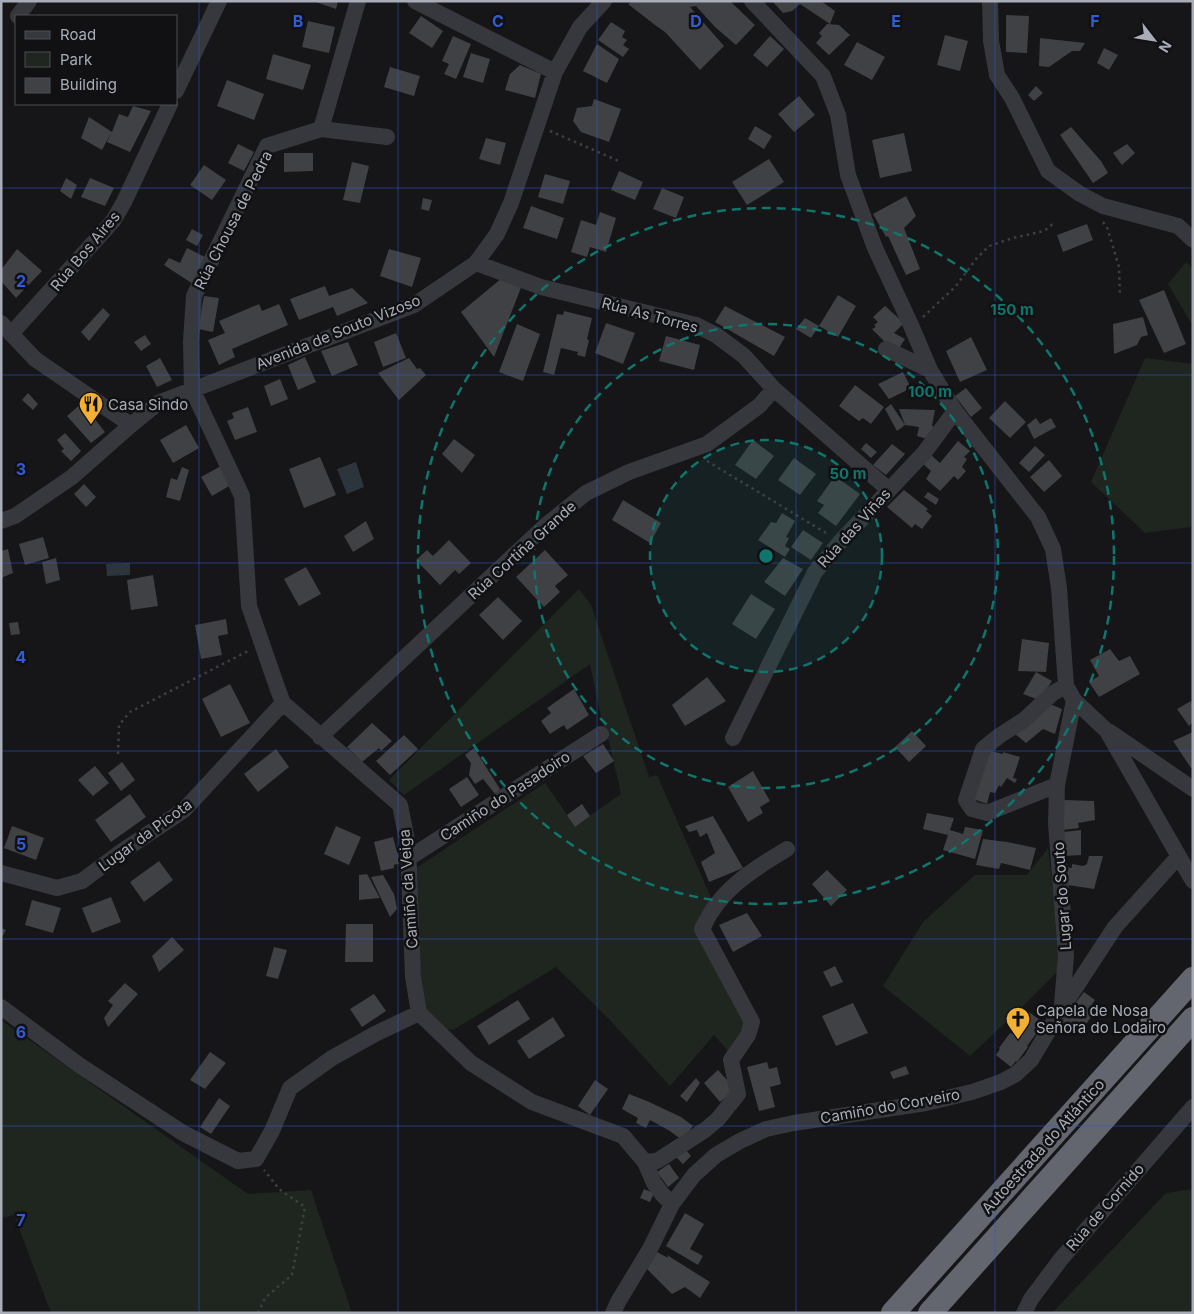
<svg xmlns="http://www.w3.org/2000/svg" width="1194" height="1314" font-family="Inter,sans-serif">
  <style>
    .green { fill: #1e261f }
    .water { fill: #2c353c }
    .building { fill: #404145 }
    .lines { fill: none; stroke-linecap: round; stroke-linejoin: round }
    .path { stroke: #3d3f44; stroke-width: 2.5; stroke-dasharray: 2.5 4; stroke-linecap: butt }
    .minor { stroke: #37383d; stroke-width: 16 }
    .highway { stroke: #63666e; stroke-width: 24 }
    .grid { fill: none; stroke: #325cd3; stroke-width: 1; stroke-opacity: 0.55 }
    .ring { fill: none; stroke: #0f766e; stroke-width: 2.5; stroke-dasharray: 9 6 }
    .labels { text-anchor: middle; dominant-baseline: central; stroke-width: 5; stroke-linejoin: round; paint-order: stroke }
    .street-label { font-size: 15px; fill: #a8adb8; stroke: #111113 }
    .poi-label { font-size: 15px; fill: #a8adb8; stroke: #111113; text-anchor: start }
    .grid-label { font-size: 16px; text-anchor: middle; font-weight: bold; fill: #325cd3; stroke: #111113; stroke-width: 5; stroke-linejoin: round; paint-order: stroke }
    .centre { fill: #0f766e; stroke: #111113; stroke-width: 2.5 }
    .ring-label { font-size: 15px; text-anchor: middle; font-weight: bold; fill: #0f766e; stroke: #111113; stroke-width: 5; stroke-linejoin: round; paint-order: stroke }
  </style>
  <rect width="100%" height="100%" fill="#161618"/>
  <!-- green -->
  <path class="green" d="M1186,262L1193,269V326L1168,284Z
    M1145,358L1193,364V520L1191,527L1145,533L1091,482Z
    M579,589L591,605L649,777L657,775L712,900L700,914L698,925L745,1024L728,1051L714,1035L670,1086L608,1018L556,967L453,1030L443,1028L426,1010L416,951V868L545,783L575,826L621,794L609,742L602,722L590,664L404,795L389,780Z
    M1048,848L1063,966L1023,1006L970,1056L883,986L923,922L975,875H1027Z
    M1,1020L248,1194L311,1190L352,1313H51L14,1215L1,1218Z
    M1193,1189V1313H1052L1166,1193Z"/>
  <!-- water -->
  <path class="water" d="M356,462L364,487L347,494L337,469Z
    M130,563V575L107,576L106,564Z"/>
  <!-- building -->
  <path class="building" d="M313,1H338L336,9Z
    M633,1H730L755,25L736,45L715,27L696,6L690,7L724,46L700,70L665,32L655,25L628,4Z
    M772,1H821L835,11L830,24L800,4L792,11L783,13Z
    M1006,15L1029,16L1027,53L1006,52Z
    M421,16L443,31L432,48L409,33Z
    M308,21L335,27L329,53L302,47Z
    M611,22L625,31L622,37L627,40L623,45L629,49L623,57L598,40Z
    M827,24L839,25L850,35L829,55L816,43L822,36L819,33Z
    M945,35L968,41L960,71L937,65Z
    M453,36L471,44L456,79L444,74L449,64L442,61Z
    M770,36L784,49L767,67L753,55Z
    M1040,38L1085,43L1080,51H1072L1049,67L1039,66Z
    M857,42L885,57L872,80L844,65Z
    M597,44L619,59L607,83L583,71Z
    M1104,48L1118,55L1109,70L1097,63Z
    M471,53L490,59L483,83L463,77Z
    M273,54L311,65L303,90L266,79Z
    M520,65L541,74L535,98L505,90L510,74Z
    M390,67L420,76L414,96L384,87Z
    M227,80L264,94L254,120L217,106Z
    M1036,86L1043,93L1034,101L1028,95Z
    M799,96L815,115L794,132L778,114Z
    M594,99L621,109L609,142L581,132L573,121L577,108L592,106Z
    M133,106L151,111L130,152L107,142L111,133L102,150L81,138L89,117L112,132L119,114L128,117Z
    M755,126L772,136L764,149L748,139Z
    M1071,127L1101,161L1108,173L1093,183L1060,135Z
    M904,133L912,171L880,178L872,140Z
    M486,138L506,143L500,165L479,159Z
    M238,144L254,152L244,171L228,163Z
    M1127,144L1135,153L1122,165L1113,153Z
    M284,153H313V171L284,172Z
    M769,159L784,182L747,205L732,182Z
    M352,162L369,166L360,203L343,200Z
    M204,165L226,180L212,200L190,185Z
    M619,171L643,182L635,200L611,190Z
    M545,174L570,181L563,204L538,197Z
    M66,178L77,185L71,199L60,191Z
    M90,178L114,188L105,206L81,197Z
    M662,188L684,197L676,218L653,209Z
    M906,196L916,216L904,228L920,269L906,275L888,236L886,237L873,214Z
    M423,198L432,200L429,211L421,209Z
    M531,206L564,218L557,239L523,228Z
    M600,212L616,218L606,252L590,247L587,257L571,252L581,220L596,225Z
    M1087,224L1093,240L1063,252L1057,235Z
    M192,229L203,235L197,246L186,240Z
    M187,248L207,258L193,284L164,265L169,258L180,263Z
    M17,249L42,271L16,298L1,281V270Z
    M389,249L421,258L412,287L380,276Z
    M502,278L522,285L494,357L461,312Z
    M325,286L329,296L352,288L368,303L337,316L333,307L299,320L290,299Z
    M1164,290L1186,344L1164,353L1139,300Z
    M838,295L856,306L838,337L819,326L811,338L796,329L805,318L819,326Z
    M204,296L219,298L213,332L198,329Z
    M259,304L262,311L279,304L288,325L232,349L235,357L219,365L208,340L225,333L219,321Z
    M725,306L785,337L774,356L715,322Z
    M885,306L904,323L894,333L905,339L898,350L885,342L872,329L876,327L874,325L878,322L873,317Z
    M103,308L110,315L89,341L81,332Z
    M564,311L592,318L587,339L589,340L585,357L577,355L578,352L561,348L554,375L543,372L557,314L563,315Z
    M1143,317L1148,335L1141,337L1137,345L1114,354L1113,324Z
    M606,323L635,333L623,364L595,353Z
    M517,324L540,334L523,381L499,372Z
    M396,333L406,358L383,367L374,342Z
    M145,335L151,344L141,351L134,342Z
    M666,336L700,345L694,370L659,361Z
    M971,337L987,370L960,382L946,351Z
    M348,342L358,365L332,376L321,351Z
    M305,357L316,382L298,390L288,365Z
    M160,358L172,380L157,387L146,366Z
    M409,358L417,369L420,368L426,375L399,400L378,373Z
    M903,372L911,388L889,399L878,384Z
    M280,379L288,399L271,406L264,386Z
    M855,385L884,407L871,424L863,418L859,421L839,406Z
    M966,388L982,408L971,417L955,396Z
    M28,393L38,404L33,410L22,400Z
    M1005,401L1026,422L1010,438L989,418Z
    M82,403L105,432L91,443L67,416Z
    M891,404L905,425L897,431L885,409Z
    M248,407L257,432L235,440L227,421L234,418L232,413Z
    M899,409L935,410L932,426L935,427L927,439L917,436L919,427L905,425Z
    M1036,418L1040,424L1051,418L1056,427L1034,439L1027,425Z
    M186,425L199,448L173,463L160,440Z
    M65,433L81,451L71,461L61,451L64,449L57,440Z
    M454,439L475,455L462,473L442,454Z
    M753,440L774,456L756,479L735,465Z
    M958,441L970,451L964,457L967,459L962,467L966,471L958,480L954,476L940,491L926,479L931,471L923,464L931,455L940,463Z
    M866,443L877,452L871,458L861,449Z
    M892,444L905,454L886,475L873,465Z
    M1035,446L1045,455L1029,472L1019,463Z
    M320,457L336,495L304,508L289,469Z
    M794,458L816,474L800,495L778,480Z
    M1049,460L1062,476L1044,492L1030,477Z
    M221,466L231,485L212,496L201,477Z
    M182,467L189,470L180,501L166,497L171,478L177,480Z
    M835,476L860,494L836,526L818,513L824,505L817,501Z
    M84,484L96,497L86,507L74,494Z
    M904,490L928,509L926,511L932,516L922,529L915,524L912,528L887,507Z
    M928,492L939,499L936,505L924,497Z
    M623,500L661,523L650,543L612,520Z
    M782,513L795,521L786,537L789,538L785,546L790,549L785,557L758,540L771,522L776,523Z
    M366,521L374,539L353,552L344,536Z
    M803,530L823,543L811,560L791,547Z
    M43,537L49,558L25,565L19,544Z
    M449,540L471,563L459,574L455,570L440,585L416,560L427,550L433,556Z
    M8,549L13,573L1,578V551Z
    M545,550L568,575L555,586L560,592L544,607L516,577Z
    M56,558L60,580L46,584L42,562Z
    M783,558L803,569L785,596L764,582Z
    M306,567L321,594L299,606L284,579Z
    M153,575L158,606L131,610L127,580Z
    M751,594L775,609L756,639L732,624Z
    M498,597L522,621L503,640L479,615Z
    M226,619L228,634L218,636L222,655L201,659L195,625Z
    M18,622L20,634L11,635L9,623Z
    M1022,639L1049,643L1046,672L1018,671Z
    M1110,649L1119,661L1130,656L1140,674L1099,697L1089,682L1099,676L1090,660Z
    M1036,672L1052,681L1039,700L1023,694Z
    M707,677L726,701L685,726L672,705Z
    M230,684L250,723L221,737L202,699Z
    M574,689L589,715L567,730L564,725L550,734L541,721L551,713L547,708Z
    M1191,701L1193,705V722L1189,726L1177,709Z
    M1047,703L1062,709L1055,734L1043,729L1026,743L1015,734Z
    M372,723L392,741L381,751L379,748L362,762L347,747Z
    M912,731L926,746L909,762L895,747Z
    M1193,732V767L1191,768L1173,741Z
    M404,735L418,749L390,775L376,761Z
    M603,744L614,761L596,773L583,756Z
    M474,748L500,789L495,794L483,779L475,784L469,775L471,763L465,755Z
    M276,749L289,767L258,792L244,774Z
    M987,750L1003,754V752L1020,757L1013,778L1017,779L1015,783L1007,778L1001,787L999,785L995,793L990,792L987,804L973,799Z
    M122,762L135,780L121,791L108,773Z
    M95,766L109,783L93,796L78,780Z
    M753,771L770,801L760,807L763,813L748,822L728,787Z
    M467,777L479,795L461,807L449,789Z
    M130,794L146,817L111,842L95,820Z
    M1064,800L1094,801L1095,820L1078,823L1079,828L1063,830Z
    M582,804L590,816L575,827L567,815Z
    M927,813L954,818L950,830L963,834L965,827L983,830L975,859L943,850L948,835L923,829Z
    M713,816L743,868L709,882L701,862L715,853L707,833L700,837L697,830L689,832L685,826Z
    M12,826L44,838L36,860L4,848Z
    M336,826L361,837L349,865L324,854Z
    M1081,830V855L1065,856L1063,832Z
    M393,837L400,863L394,865V868L381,871L374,842Z
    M983,839L1007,842L1036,848L1030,870L1001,863L999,869L976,865Z
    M1089,856H1103L1094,889L1068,885L1066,867L1072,868V864L1083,866L1087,864Z
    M159,861L173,880L144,902L130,882Z
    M827,870L847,890L831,906L812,884Z
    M367,874L380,898L359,900V875Z
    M383,875L394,894L397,909L390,917L371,877Z
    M111,897L121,922L92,933L82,908Z
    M32,900L61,908L53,933L25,925Z
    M747,913L762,936L733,952L719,925Z
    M346,924H373V962H345Z
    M1,928L6,930L1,939Z
    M172,937L184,950L159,972L152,956Z
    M274,947L287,950L278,979L266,976Z
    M835,966L843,982L831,987L823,972Z
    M125,983L138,994L108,1027L104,1018L113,1005L108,1001Z
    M1084,992L1095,1000L1088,1010L1093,1014L1082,1030L1075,1024L1070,1031L1060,1023Z
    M374,994L386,1011L362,1027L350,1009Z
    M518,1000L530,1019L489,1045L477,1026Z
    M853,1003L868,1033L836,1046L822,1016Z
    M1029,1012L1044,1023L1027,1046L1028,1047L1017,1062L1016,1061L1011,1067L996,1055L1000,1049L999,1048L1010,1033L1012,1034Z
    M553,1017L565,1036L529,1059L517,1041Z
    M210,1052L226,1063L205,1089L190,1080Z
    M767,1062L769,1069L777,1067L781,1084L770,1087L775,1107L759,1111L747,1067Z
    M906,1066L909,1074L893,1079L890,1072Z
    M718,1070L735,1089L720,1102L704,1083Z
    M696,1078L700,1083L687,1102L680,1096Z
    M595,1080L608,1089L590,1115L578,1106Z
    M629,1094L647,1101L681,1117L693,1126L682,1140L670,1131L650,1120L646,1128L636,1123L638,1118L622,1109Z
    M219,1098L230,1106L211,1134L200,1127Z
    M685,1149L691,1156L683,1164L676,1157Z
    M669,1164L679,1178L668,1187L657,1172Z
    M644,1189L654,1193L650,1202L640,1198Z
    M685,1213L704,1224L690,1249L703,1256L698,1265L666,1246Z
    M657,1252L668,1258L667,1255L710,1282L700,1298L685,1287L672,1294L647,1269Z"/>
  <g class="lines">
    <!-- path -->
    <path class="path" d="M550,131L621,162
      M1103,222L1107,227L1119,267L1120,297
      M923,317L956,286L976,259L989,246L1013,238L1044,231L1054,223
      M707,461L826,533
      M118,754L119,725L130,712L248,651
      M258,1313L265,1298L292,1275L305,1207L279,1189L264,1170"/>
    <!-- minor -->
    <path class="minor" d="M358,1L321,129L267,146L194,296L191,341L192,389L242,496L249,606L277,687L283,703L400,805L408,845L413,977L419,1013L471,1063L532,1102L623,1136L645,1162L654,1183L662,1194L672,1204
      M415,1L555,72
      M752,1L823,76L838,115L848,175L875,248L910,323L930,370L955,411L1038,517L1053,549L1059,588L1066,686L1074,700L1107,731L1193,881
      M990,1L991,41L997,75L1012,98L1048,171L1080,194L1103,206L1178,226L1193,240
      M18,16L29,1
      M176,91L219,1
      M321,129L387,137
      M476,263L541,287L696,325L716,335L744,356L774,389L889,490
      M1,323L35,359L131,425
      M11,334L113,221L124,202L170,104
      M886,349L930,370
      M1,521L15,516L72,477L131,425L158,403L414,305L476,263L497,234L511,203L555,72L580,27L604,1
      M1110,732L1193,789
      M320,737L545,526L586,493L629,472L707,444L759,406L774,389
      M733,738L815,572L840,542L924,453L955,411
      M1057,785L987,813L972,809L966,800L983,749L999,736L1024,720L1053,693L1066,686
      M409,858L601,734
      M1,873L57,888L82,881L121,852L184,810L283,703
      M1062,1005L1066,955L1056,824L1057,785L1074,700
      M1,1007L79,1065L183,1133L238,1161L256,1159L272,1131L290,1088L332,1058L375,1034L419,1013
      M645,1162L657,1161L705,1130L718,1119L738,1094L731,1060L748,1035L752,1022L702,929C719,890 752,870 787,849
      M613,1313L618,1302L650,1249L672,1204L694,1175L716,1155L740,1141L766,1129L794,1123L926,1103L972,1092L1001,1082L1016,1074L1031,1060L1062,1008L1115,927L1178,857
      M1024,1313L1031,1299L1061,1259L1193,1107"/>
    <!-- highway -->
    <path class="highway" d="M893,1313L1193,979
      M930,1313L1193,1019"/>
  </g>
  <!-- grid -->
  <path class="grid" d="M199,1V1313M398,1V1313M597,1V1313M796,1V1313M995,1V1313M1,188H1193M1,375H1193M1,563H1193M1,751H1193M1,939H1193M1,1126H1193"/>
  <!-- distance rings -->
  <circle cx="766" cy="556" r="116" fill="#0f766e" fill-opacity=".12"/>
  <g class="ring">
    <circle cx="766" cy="556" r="116"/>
    <circle cx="766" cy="556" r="232"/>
    <circle cx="766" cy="556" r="348"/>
  </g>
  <!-- icons -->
  <defs>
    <symbol id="restaurant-pin" viewBox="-11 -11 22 30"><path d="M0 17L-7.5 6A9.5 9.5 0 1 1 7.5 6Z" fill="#f2b134" stroke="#111113"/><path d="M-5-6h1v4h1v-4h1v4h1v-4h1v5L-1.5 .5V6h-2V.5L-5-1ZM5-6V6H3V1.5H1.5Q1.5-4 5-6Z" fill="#111"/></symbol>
    <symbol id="church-pin" viewBox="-11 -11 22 30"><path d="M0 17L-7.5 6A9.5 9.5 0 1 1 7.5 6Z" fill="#f2b134" stroke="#111113"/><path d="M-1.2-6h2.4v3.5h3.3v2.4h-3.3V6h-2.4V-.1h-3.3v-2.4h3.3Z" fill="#111"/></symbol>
  </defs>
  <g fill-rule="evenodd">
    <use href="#restaurant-pin" x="77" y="390" width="28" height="38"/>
    <use href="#church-pin" x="1004" y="1005" width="28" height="38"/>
  </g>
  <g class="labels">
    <!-- street labels -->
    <g class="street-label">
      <text transform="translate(233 220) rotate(-63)">Rúa Chousa de Pedra</text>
      <text transform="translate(85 251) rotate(-50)">Rúa Bos Aires</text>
      <text transform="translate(650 315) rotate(15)">Rúa As Torres</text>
      <text transform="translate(338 332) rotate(-22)">Avenida de Souto Vizoso</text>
      <text transform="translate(854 528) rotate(-48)">Rúa das Viñas</text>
      <text transform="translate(522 550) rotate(-42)">Rúa Cortiña Grande</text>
      <text transform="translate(505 796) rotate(-33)">Camiño do Pasadoiro</text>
      <text transform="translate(145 835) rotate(-36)">Lugar da Picota</text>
      <text transform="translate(408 889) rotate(-94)">Camiño da Veiga</text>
      <text transform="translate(1062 896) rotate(-94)">Lugar do Souto</text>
      <text transform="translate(890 1106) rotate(-10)">Camiño do Corveiro</text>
      <text transform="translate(1043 1146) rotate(-48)">Autoestrada do Atlántico</text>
      <text transform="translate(1105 1207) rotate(-49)">Rúa de Cornido</text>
    </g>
    <!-- poi labels -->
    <g class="poi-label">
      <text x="108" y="404">Casa Sindo</text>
      <text x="1036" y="1010">Capela de Nosa<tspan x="1036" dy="17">Señora do Lodairo</tspan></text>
    </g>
  </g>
  <g class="grid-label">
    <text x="298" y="27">B</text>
    <text x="498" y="27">C</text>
    <text x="696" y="27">D</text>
    <text x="896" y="27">E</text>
    <text x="1095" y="27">F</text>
    <text x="21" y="287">2</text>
    <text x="21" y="475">3</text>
    <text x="21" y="663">4</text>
    <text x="21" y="850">5</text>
    <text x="21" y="1038">6</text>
    <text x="21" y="1226">7</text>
  </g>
  <circle cx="766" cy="556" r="8" class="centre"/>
  <g class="ring-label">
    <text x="1012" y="315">150 m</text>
    <text x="930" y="397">100 m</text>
    <text x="848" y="479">50 m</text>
  </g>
  <!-- border -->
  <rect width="1194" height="1314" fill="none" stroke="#a8adb8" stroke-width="5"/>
  <!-- legend -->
  <rect x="15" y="15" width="162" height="90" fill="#111113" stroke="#4d4f55"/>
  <rect x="25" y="31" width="25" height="8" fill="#37383d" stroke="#4d4f55"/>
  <text x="60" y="40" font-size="15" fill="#a8adb8">Road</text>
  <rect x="25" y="52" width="25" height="15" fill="#1e261f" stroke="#4d4f55"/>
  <text x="60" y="65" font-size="15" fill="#a8adb8">Park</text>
  <rect x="25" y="78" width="25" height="15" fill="#404145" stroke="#4d4f55"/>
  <text x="60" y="90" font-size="15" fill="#a8adb8">Building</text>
  <!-- north arrow -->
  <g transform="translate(1154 40) rotate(121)" stroke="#111113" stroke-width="4" paint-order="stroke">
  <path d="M0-4L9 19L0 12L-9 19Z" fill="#a8adb8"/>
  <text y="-8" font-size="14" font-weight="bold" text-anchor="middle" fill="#a8adb8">N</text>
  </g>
</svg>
